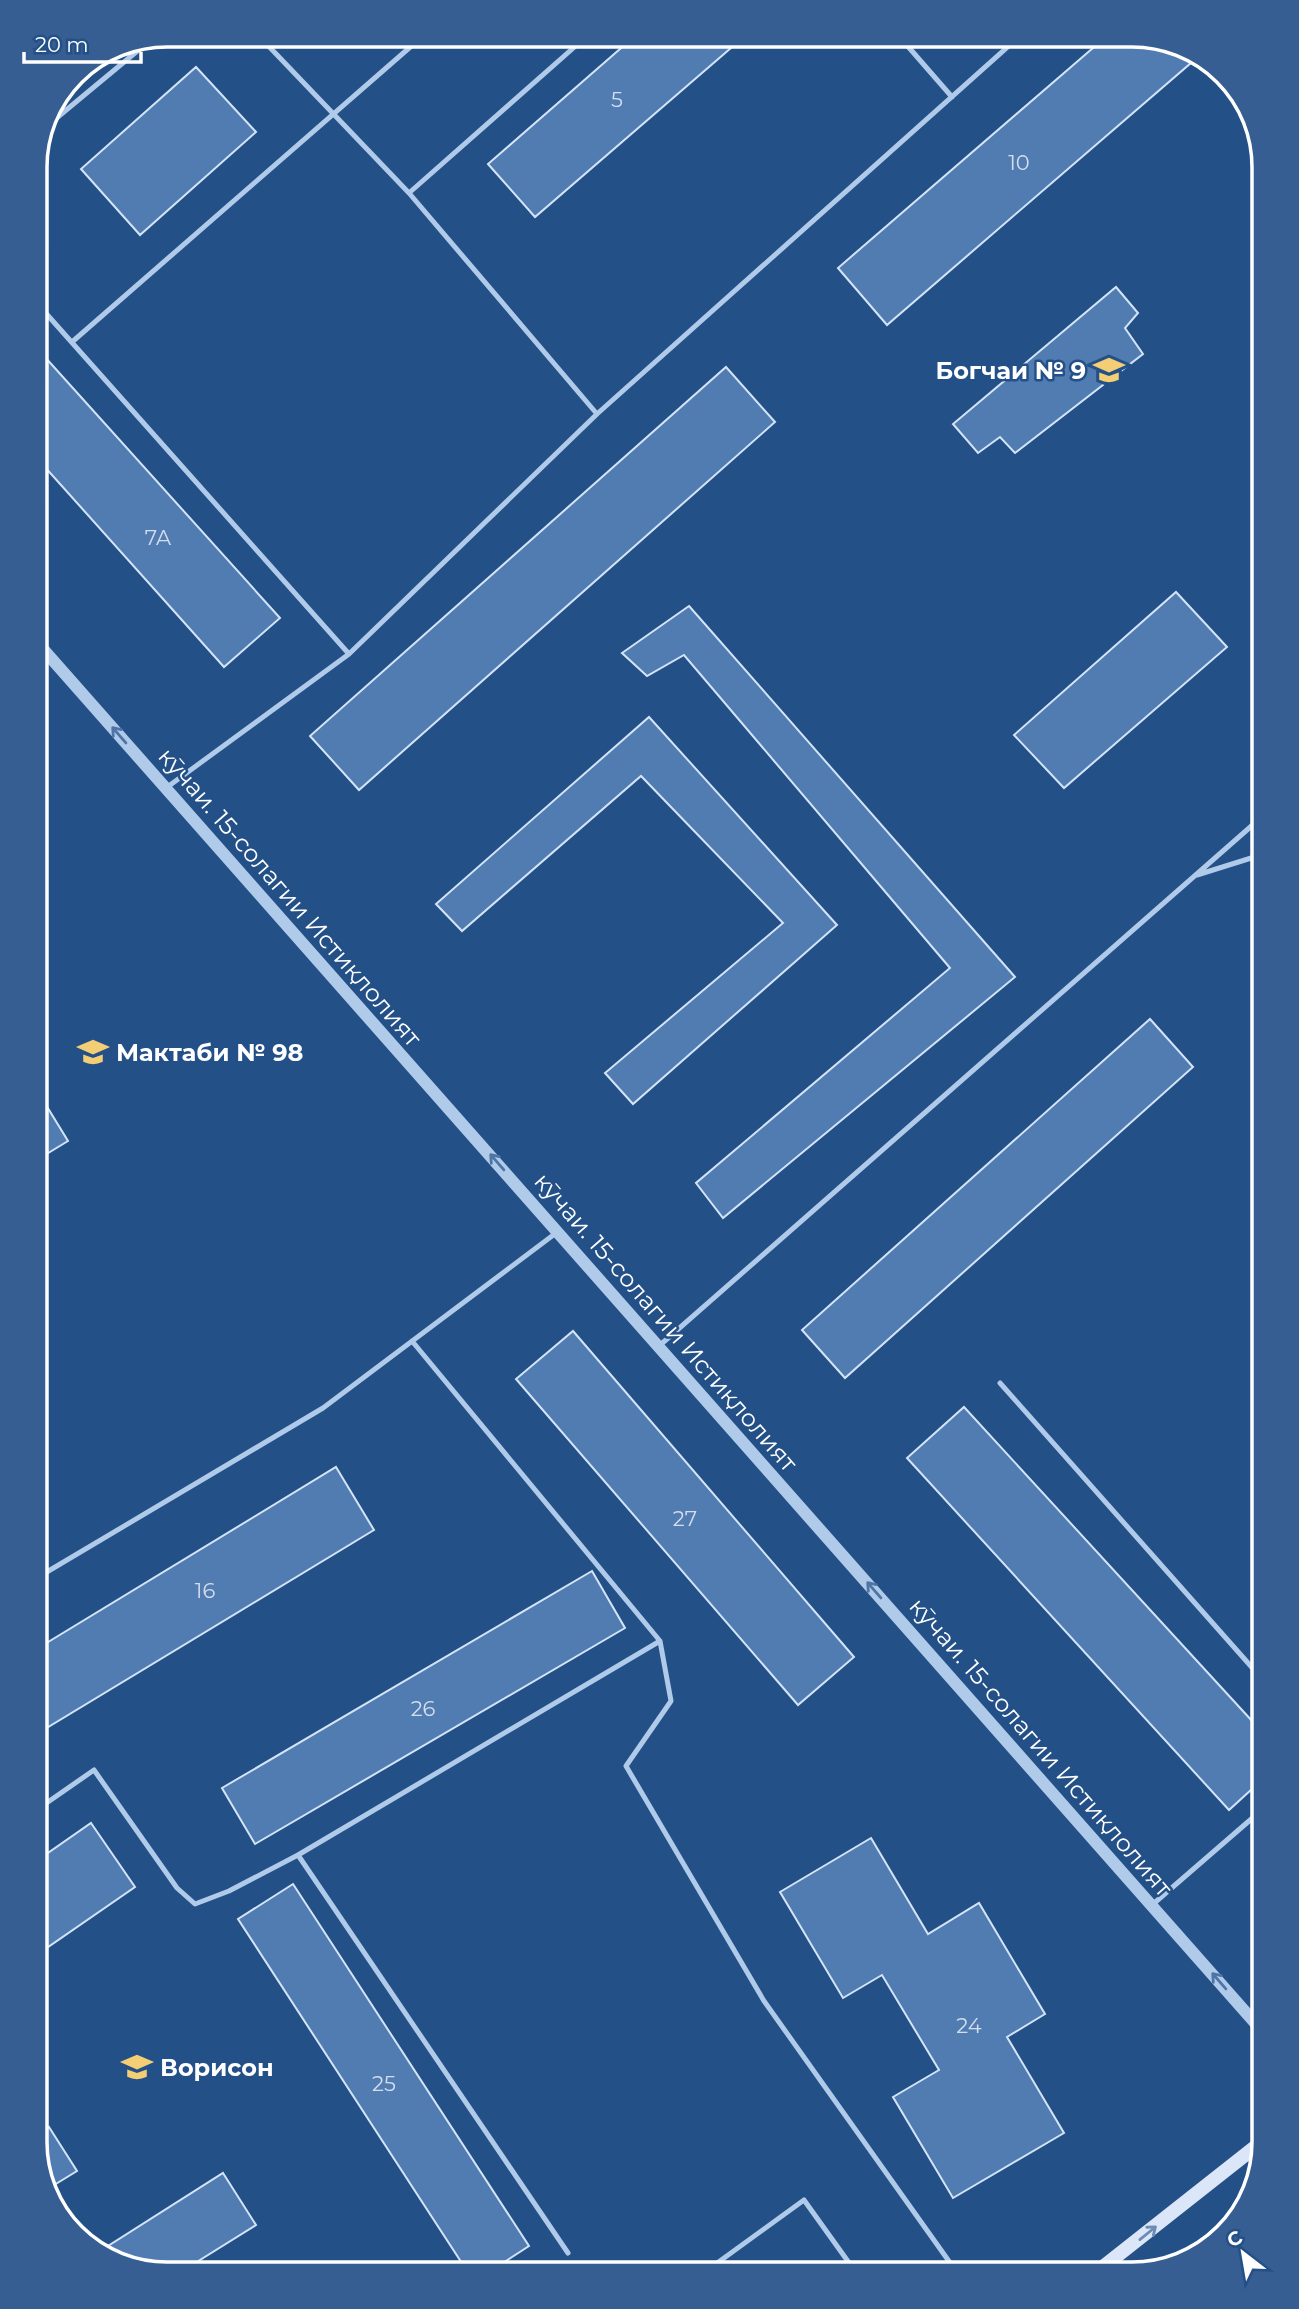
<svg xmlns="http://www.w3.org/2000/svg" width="1299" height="2309" font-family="Montserrat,sans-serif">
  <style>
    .building { fill: #517cb2; stroke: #d4e4f7; stroke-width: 2 }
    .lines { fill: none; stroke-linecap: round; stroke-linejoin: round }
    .service { stroke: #b0cae9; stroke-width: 5 }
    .tertiary { stroke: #b0cae9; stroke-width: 12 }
    .secondary { stroke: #dbe7f8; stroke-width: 14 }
    .oneway { stroke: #4e75a5 }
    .oneway2 { stroke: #6d8cb5 }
    .labels { text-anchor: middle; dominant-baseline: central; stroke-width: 5; stroke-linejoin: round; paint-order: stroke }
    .number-label { font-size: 21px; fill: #d4deec }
    .poi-label { font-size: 24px; font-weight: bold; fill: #fff; stroke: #245088; text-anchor: start }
    .street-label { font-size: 24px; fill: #fff; stroke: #245088 }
    .rim { fill: none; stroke: #fff; stroke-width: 3.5 }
  </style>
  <rect width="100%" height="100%" fill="#245088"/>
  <!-- building -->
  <path class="building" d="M636,35H746L535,217L488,164Z
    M1108,35H1140L1199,56L887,325L838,268Z
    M196,67L256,132L140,235L81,169Z
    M1116,287L1138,313L1125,328L1143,354L1015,453L1000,437L978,453L953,424Z
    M35,346L280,618L224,667L35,456Z
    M726,367L775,422L359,790L310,736Z
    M1176,592L1227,647L1064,788L1014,735Z
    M689,606L1015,977L723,1218L696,1183L950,968L684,655L647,676L622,653Z
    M649,717L837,925L633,1104L605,1073L783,923L641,776L462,931L436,904Z
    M1150,1019L1193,1067L845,1378L802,1330Z
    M35,1087L68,1141L35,1161Z
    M35,1087L68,1141L35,1161Z
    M573,1331L854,1657L798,1705L516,1379Z
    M964,1407L1264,1734V1778L1229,1810L907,1458Z
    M336,1467L374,1530L35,1735V1650Z
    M592,1571L625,1628L255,1844L222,1788Z
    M91,1823L135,1887L35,1956V1862Z
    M871,1838L928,1934L979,1903L1045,2014L1007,2037L1064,2133L953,2198L893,2097L939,2070L882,1975L843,1998L780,1892Z
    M293,1884L529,2246L486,2274H469L238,1919Z
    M49,2127L77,2171L46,2190L35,2136Z
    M223,2173L256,2225L192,2265L198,2274H159L97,2253Z"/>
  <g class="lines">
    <!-- service -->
    <path class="service" d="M258,35L409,193L588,35
      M898,35L952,97
      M53,121L153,38
      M409,193L597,414
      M35,301L349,654
      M72,342L424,35
      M166,788L349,654L597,414L1021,35
      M1197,875L1264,854
      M659,1346L1264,815
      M1000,1383L1264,1681
      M35,1579L323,1408L556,1233
      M660,1641L671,1701L626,1766L764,2001L958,2274
      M35,1811L94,1770L177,1888L195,1904L229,1891L298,1855L568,2253
      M298,1855L660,1641L412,1341
      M1152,1905L1264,1808
      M702,2274L804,2200L857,2274"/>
    <!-- tertiary -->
    <path class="tertiary" d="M35,640L1264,2033"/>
    <!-- secondary -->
    <path class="secondary" d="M1094,2274L1264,2140"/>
  </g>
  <!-- one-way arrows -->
  <defs><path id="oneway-shaft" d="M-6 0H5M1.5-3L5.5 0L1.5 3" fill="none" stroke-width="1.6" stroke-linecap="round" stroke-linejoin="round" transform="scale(1.75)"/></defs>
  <g class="oneway">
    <use href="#oneway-shaft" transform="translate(119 735) rotate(-131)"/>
    <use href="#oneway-shaft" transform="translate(497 1162) rotate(-131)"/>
    <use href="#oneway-shaft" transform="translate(874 1590) rotate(-131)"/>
    <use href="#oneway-shaft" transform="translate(1219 1981) rotate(-131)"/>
  </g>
  <use class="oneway2" href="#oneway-shaft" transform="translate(1148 2233) rotate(-39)"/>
  <!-- icons -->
  <defs>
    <symbol id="school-bare" viewBox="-9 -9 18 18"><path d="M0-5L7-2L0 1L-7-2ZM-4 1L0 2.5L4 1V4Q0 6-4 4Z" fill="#f4ce74" stroke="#245088" stroke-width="2.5" paint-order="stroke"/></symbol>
  </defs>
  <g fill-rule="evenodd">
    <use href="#school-bare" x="1087" y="348" width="44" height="44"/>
    <use href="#school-bare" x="71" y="1030" width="44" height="44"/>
    <use href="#school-bare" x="115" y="2045" width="44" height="44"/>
  </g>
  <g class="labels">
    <!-- number labels -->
    <g class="number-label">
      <text x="617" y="99">5</text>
      <text x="1019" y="162">10</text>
      <text x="158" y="537">7А</text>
      <text x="685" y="1518">27</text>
      <text x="205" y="1590">16</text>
      <text x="423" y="1708">26</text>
      <text x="969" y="2025">24</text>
      <text x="384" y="2083">25</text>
    </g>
    <!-- poi labels -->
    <g class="poi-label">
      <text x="1086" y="370" text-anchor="end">Богчаи № 9</text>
      <text x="116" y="1052">Мактаби № 98</text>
      <text x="160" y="2067">Ворисон</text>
    </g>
    <!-- street labels -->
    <g class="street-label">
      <text transform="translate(290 897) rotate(49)">кӯчаи. 15-солагии Истиқлолият</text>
      <text transform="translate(666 1322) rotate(49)">кӯчаи. 15-солагии Истиқлолият</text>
      <text transform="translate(1041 1747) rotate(49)">кӯчаи. 15-солагии Истиқлолият</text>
    </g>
  </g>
  <!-- crop -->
  <path d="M0 0H1299V2309H0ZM167 47H1132A120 120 0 0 1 1252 167V2142A120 120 0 0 1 1132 2262H167A120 120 0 0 1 47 2142V167A120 120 0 0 1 167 47Z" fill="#365e92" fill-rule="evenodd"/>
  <path class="rim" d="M167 47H1132A120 120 0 0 1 1252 167V2142A120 120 0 0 1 1132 2262H167A120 120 0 0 1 47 2142V167A120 120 0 0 1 167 47Z"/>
  <!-- north arrow -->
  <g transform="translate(1243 2253) rotate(329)" stroke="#245088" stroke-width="5" paint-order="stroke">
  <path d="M0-5L12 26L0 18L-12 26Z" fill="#ffffff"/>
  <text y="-10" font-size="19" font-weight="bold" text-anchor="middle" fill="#ffffff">С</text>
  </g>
  <!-- scale -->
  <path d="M24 52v10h117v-10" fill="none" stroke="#ffffff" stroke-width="3.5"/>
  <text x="35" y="52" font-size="21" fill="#ffffff" stroke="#245088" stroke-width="5" paint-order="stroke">20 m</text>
</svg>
